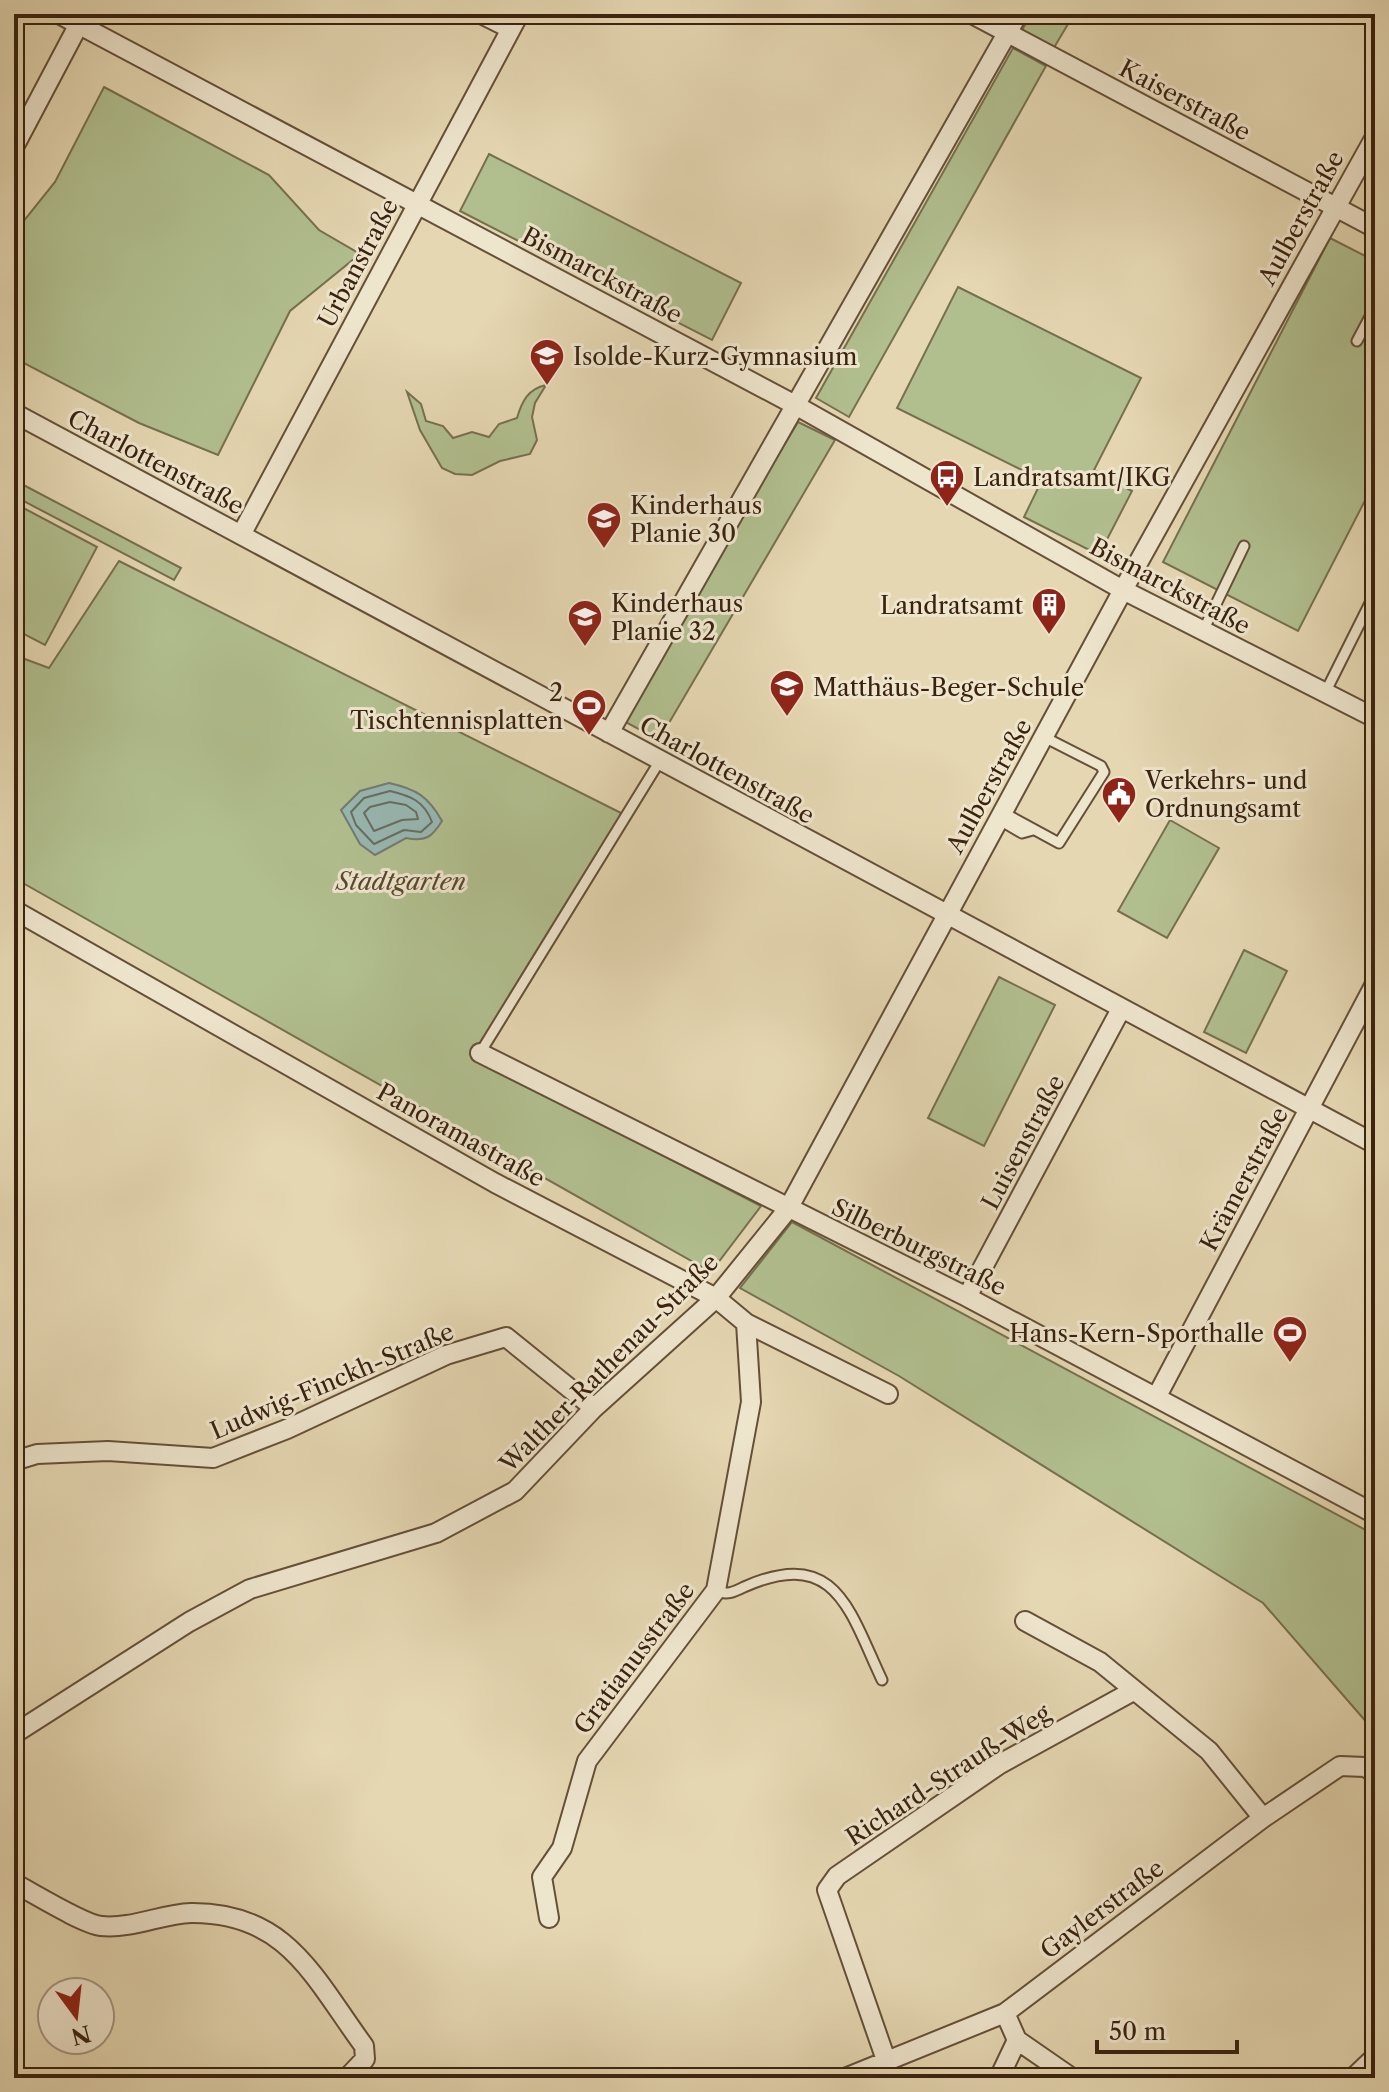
<svg xmlns="http://www.w3.org/2000/svg" width="1389" height="2092" font-family="'Libre Caslon Text',serif">
  <style>
    .green { fill: #b1bf8f; stroke: #76704f; stroke-width: 2 }
    .water { fill: #97b8b3; stroke: #727c71; stroke-width: 2 }
    .lines { fill: none; stroke-linecap: round; stroke-linejoin: round }
    .shore { stroke: #686d61; stroke-width: 2 }
    .lane-casing { stroke: #654f38; stroke-width: 13 }
    .street-casing { stroke: #654f38; stroke-width: 22 }
    .lane { stroke: #eee5cd; stroke-width: 9 }
    .street { stroke: #eee5cd; stroke-width: 18 }
    .labels { text-anchor: middle; dominant-baseline: central; stroke-width: 6; stroke-linejoin: round; paint-order: stroke }
    .street-label { font-size: 24px; fill: #3a220f; stroke: #eee5cd }
    .poi-label { font-size: 24px; fill: #3a220f; stroke: #eee5cd; text-anchor: start }
    .park-label { font-size: 24px; font-style: italic; fill: #58492f; stroke: #eee5cd }
  </style>
  <rect width="100%" height="100%" fill="#e5d7b2"/>
  <filter id="stains"><feTurbulence type="fractalNoise" baseFrequency=".0025" numOctaves="4"/><feColorMatrix values="0 0 0 0 .2 0 0 0 0 .09 0 0 0 0 .02 0 0 0 .5 -.17"/></filter>
  <radialGradient id="worn" r=".72"><stop offset=".6" stop-color="#630" stop-opacity="0"/><stop offset="1" stop-color="#630" stop-opacity=".3"/></radialGradient>
  <!-- green -->
  <path class="green" d="M1031,14H1074L1052,51L1020,34Z
    M1013,48L1046,66L849,417L816,398Z
    M104,87L269,175L319,230L360,254L290,311L218,455L139,423L14,358V233L55,182Z
    M489,154L741,283L712,340L460,211Z
    M1330,238L1375,261V481L1298,631L1163,562Z
    M958,287L1141,378L1094,470L1132,491L1099,555L1024,517L1042,480L897,408Z
    M546,385L535,403L532,417L537,440L530,454L500,461L472,475L455,474L442,468L420,430L407,392L421,404L426,421L443,426L453,438L472,432L489,437L499,424L517,418C522,401 528,389 546,385Z
    M798,422L835,440L659,740L620,719Z
    M14,480L181,568L174,580L14,496Z
    M14,503L97,547L45,645L14,629Z
    M119,561L625,815L480,1061L761,1206L711,1272L14,878V655L49,668Z
    M1170,820L1219,848L1167,938L1118,911Z
    M1244,950L1287,971L1246,1053L1204,1032Z
    M999,977L1055,1005L984,1146L928,1118Z
    M792,1222L1375,1535V1732L1263,1603L899,1376L740,1288Z"/>
  <!-- water -->
  <path class="water" d="M389,783C416,789 428,796 442,821C432,837 426,842 406,838L375,855L360,844L341,810L360,791Z"/>
  <g class="lines">
    <!-- shore -->
    <path class="shore" d="M390,791C411,796 424,801 432,822L421,832L404,830L374,844L356,825L351,812L364,798Z
      M390,802L406,805L416,812L418,819L402,820L374,831L364,813L370,807Z"/>
    <defs>
      <path id="lane" d="M471,14L509,33
        M1357,341L1375,307
        M1203,631L1244,546
        M1325,693L1375,593
        M1002,812L1059,843L1104,772L1101,766L1044,737
        M998,819L1022,833L1033,830
        M480,1053L661,759
        M716,1590C726,1596 734,1592 744,1587C836,1546 849,1610 882,1680"/>
      <path id="street" d="M59,14L797,406L1123,590L1375,718
        M972,14L1375,228
        M14,147L79,24
        M14,413L1375,1144
        M241,535L519,14
        M609,733L1018,14
        M14,910L495,1183L716,1298L746,1323L888,1394
        M480,1053L967,1297L1375,1514
        M967,1297L1121,1009
        M1157,1396L1375,984
        M14,1461L37,1454L108,1451L213,1458L287,1429L446,1355L506,1337L594,1408
        M1025,1621L1100,1662L1209,1751L1263,1818
        M14,1734L189,1622L250,1589L436,1533L515,1491L594,1408L716,1298L788,1209L1123,590L1375,137
        M14,1883C33,1893 83,1924 101,1926C133,1929 161,1914 191,1913C287,1912 314,1978 364,2046L365,2059L347,2078
        M549,1918L542,1877L562,1848L587,1761L716,1590L751,1402L746,1323
        M1017,2040L1072,2078
        M886,2060L827,1890L837,1876L1000,1764L1133,1691
        M845,2078L1005,2013L1263,1818L1340,1766L1365,1767L1375,1773
        M999,2078L1017,2040L1005,2013
        M1353,2078L1375,2057"/>
    </defs>
    <!-- lane casing -->
    <use href="#lane" class="lane-casing"/>
    <!-- street casing -->
    <use href="#street" class="street-casing"/>
    <!-- lane -->
    <use href="#lane" class="lane"/>
    <!-- street -->
    <use href="#street" class="street"/>
  </g>
  <!-- icons -->
  <defs>
    <symbol id="school-pin" viewBox="-11 -11 22 30"><path d="M0 17L-7.5 6A9.5 9.5 0 1 1 7.5 6Z" fill="#8f2418" stroke="#eee5cd"/><path d="M0-5L7-2L0 1L-7-2ZM-4 1L0 2.5L4 1V4Q0 6-4 4Z" fill="#fff"/></symbol>
    <symbol id="bus-pin" viewBox="-11 -11 22 30"><path d="M0 17L-7.5 6A9.5 9.5 0 1 1 7.5 6Z" fill="#8f2418" stroke="#eee5cd"/><path d="M-5-6H5V4H4V6H2V4H-2V6H-4V4H-5ZM-3.5-4V0h7V-4ZM-3.5 1.2v1.5H-2V1.2ZM2 1.2v1.5H3.5V1.2Z" fill="#fff"/></symbol>
    <symbol id="building-pin" viewBox="-11 -11 22 30"><path d="M0 17L-7.5 6A9.5 9.5 0 1 1 7.5 6Z" fill="#8f2418" stroke="#eee5cd"/><path d="M-4-6H4V6H1V3H-1V6H-4ZM-2.5-4.3h1.7v1.8h-1.7ZM.8-4.3h1.7v1.8H.8ZM-2.5-1h1.7V.8h-1.7ZM.8-1h1.7V.8H.8Z" fill="#fff"/></symbol>
    <symbol id="stadium-pin" viewBox="-11 -11 22 30"><path d="M0 17L-7.5 6A9.5 9.5 0 1 1 7.5 6Z" fill="#8f2418" stroke="#eee5cd"/><path d="M0-5a6.5 5 0 1 0 0 10a6.5 5 0 1 0 0-10ZM-3.5-1.8h7v3.6h-7Z" fill="#fff"/></symbol>
    <symbol id="civic-pin" viewBox="-11 -11 22 30"><path d="M0 17L-7.5 6A9.5 9.5 0 1 1 7.5 6Z" fill="#8f2418" stroke="#eee5cd"/><path d="M-.6-6.5H3V-4.5H.6V-3L4-1V1h2V6H-6V1h2V-1L-.6-3ZM-1.2 2.5V6h2.4V2.5Z" fill="#fff"/></symbol>
  </defs>
  <g fill-rule="evenodd">
    <use href="#school-pin" x="527" y="336" width="40" height="54"/>
    <use href="#bus-pin" x="927" y="457" width="40" height="54"/>
    <use href="#school-pin" x="584" y="499" width="40" height="54"/>
    <use href="#building-pin" x="1029" y="585" width="40" height="54"/>
    <use href="#school-pin" x="565" y="597" width="40" height="54"/>
    <use href="#school-pin" x="767" y="667" width="40" height="54"/>
    <use href="#stadium-pin" x="569" y="686" width="40" height="54"/>
    <use href="#civic-pin" x="1099" y="774" width="40" height="54"/>
    <use href="#stadium-pin" x="1270" y="1313" width="40" height="54"/>
  </g>
  <g class="labels">
    <!-- street labels -->
    <g class="street-label">
      <text transform="translate(1185 100) rotate(28)">Kaiserstraße</text>
      <text transform="translate(1301 218) rotate(-61)">Aulberstraße</text>
      <text transform="translate(358 263) rotate(-62)">Urbanstraße</text>
      <text transform="translate(602 275) rotate(28)">Bismarckstraße</text>
      <text transform="translate(156 462) rotate(28)">Charlottenstraße</text>
      <text transform="translate(1170 586) rotate(28)">Bismarckstraße</text>
      <text transform="translate(727 770) rotate(29)">Charlottenstraße</text>
      <text transform="translate(989 786) rotate(-61)">Aulberstraße</text>
      <text transform="translate(461 1135) rotate(29)">Panoramastraße</text>
      <text transform="translate(1023 1142) rotate(-62)">Luisenstraße</text>
      <text transform="translate(1244 1179) rotate(-62)">Krämerstraße</text>
      <text transform="translate(919 1247) rotate(26)">Silberburgstraße</text>
      <text transform="translate(609 1363) rotate(-45)">Walther-Rathenau-Straße</text>
      <text transform="translate(332 1381) rotate(-23)">Ludwig-Finckh-Straße</text>
      <text transform="translate(634 1658) rotate(-53)">Gratianusstraße</text>
      <text transform="translate(948 1775) rotate(-33)">Richard-Strauß-Weg</text>
      <text transform="translate(1102 1909) rotate(-37)">Gaylerstraße</text>
    </g>
    <!-- poi labels -->
    <g class="poi-label">
      <text x="573" y="356">Isolde-Kurz-Gymnasium</text>
      <text x="973" y="477">Landratsamt/IKG</text>
      <text x="630" y="505">Kinderhaus<tspan x="630" dy="28">Planie 30</tspan></text>
      <text x="611" y="603">Kinderhaus<tspan x="611" dy="28">Planie 32</tspan></text>
      <text x="1023" y="605" text-anchor="end">Landratsamt</text>
      <text x="813" y="687">Matthäus-Beger-Schule</text>
      <text x="563" y="692" text-anchor="end">2<tspan x="563" dy="28">Tischtennisplatten</tspan></text>
      <text x="1145" y="780">Verkehrs- und<tspan x="1145" dy="28">Ordnungsamt</tspan></text>
      <text x="1264" y="1333" text-anchor="end">Hans-Kern-Sporthalle</text>
    </g>
    <!-- park labels -->
    <g class="park-label">
      <text x="401" y="881">Stadtgarten</text>
    </g>
  </g>
  <!-- margin -->
  <rect width="1389" height="2092" fill="none" stroke="#e5d7b2" stroke-width="48"/>
  <rect x="16" y="16" width="1357" height="2060" fill="none" stroke="#3a220f" stroke-width="4"/>
  <rect x="24" y="24" width="1341" height="2044" fill="none" stroke="#3a220f" stroke-width="2"/>
  <!-- north arrow -->
  <g transform="translate(76 2016) rotate(165)"><circle r="38" fill="#eee5cd" stroke="#a69781" stroke-width="2"/>
  <path d="M0-6L14 30L0 20L-14 30Z" fill="#8f2418"/>
  <text y="-12" font-size="22" font-weight="bold" text-anchor="middle" fill="#3a220f">N</text>
  </g>
  <!-- scale -->
  <path d="M1097 2040v12h140v-12" fill="none" stroke="#3a220f" stroke-width="4"/>
  <text x="1109" y="2040" font-size="24" fill="#3a220f" stroke="#eee5cd" stroke-width="6" paint-order="stroke">50 m</text>
  <rect width="100%" height="100%" filter="url(#stains)"/>
  <rect width="100%" height="100%" fill="url(#worn)"/>
</svg>
